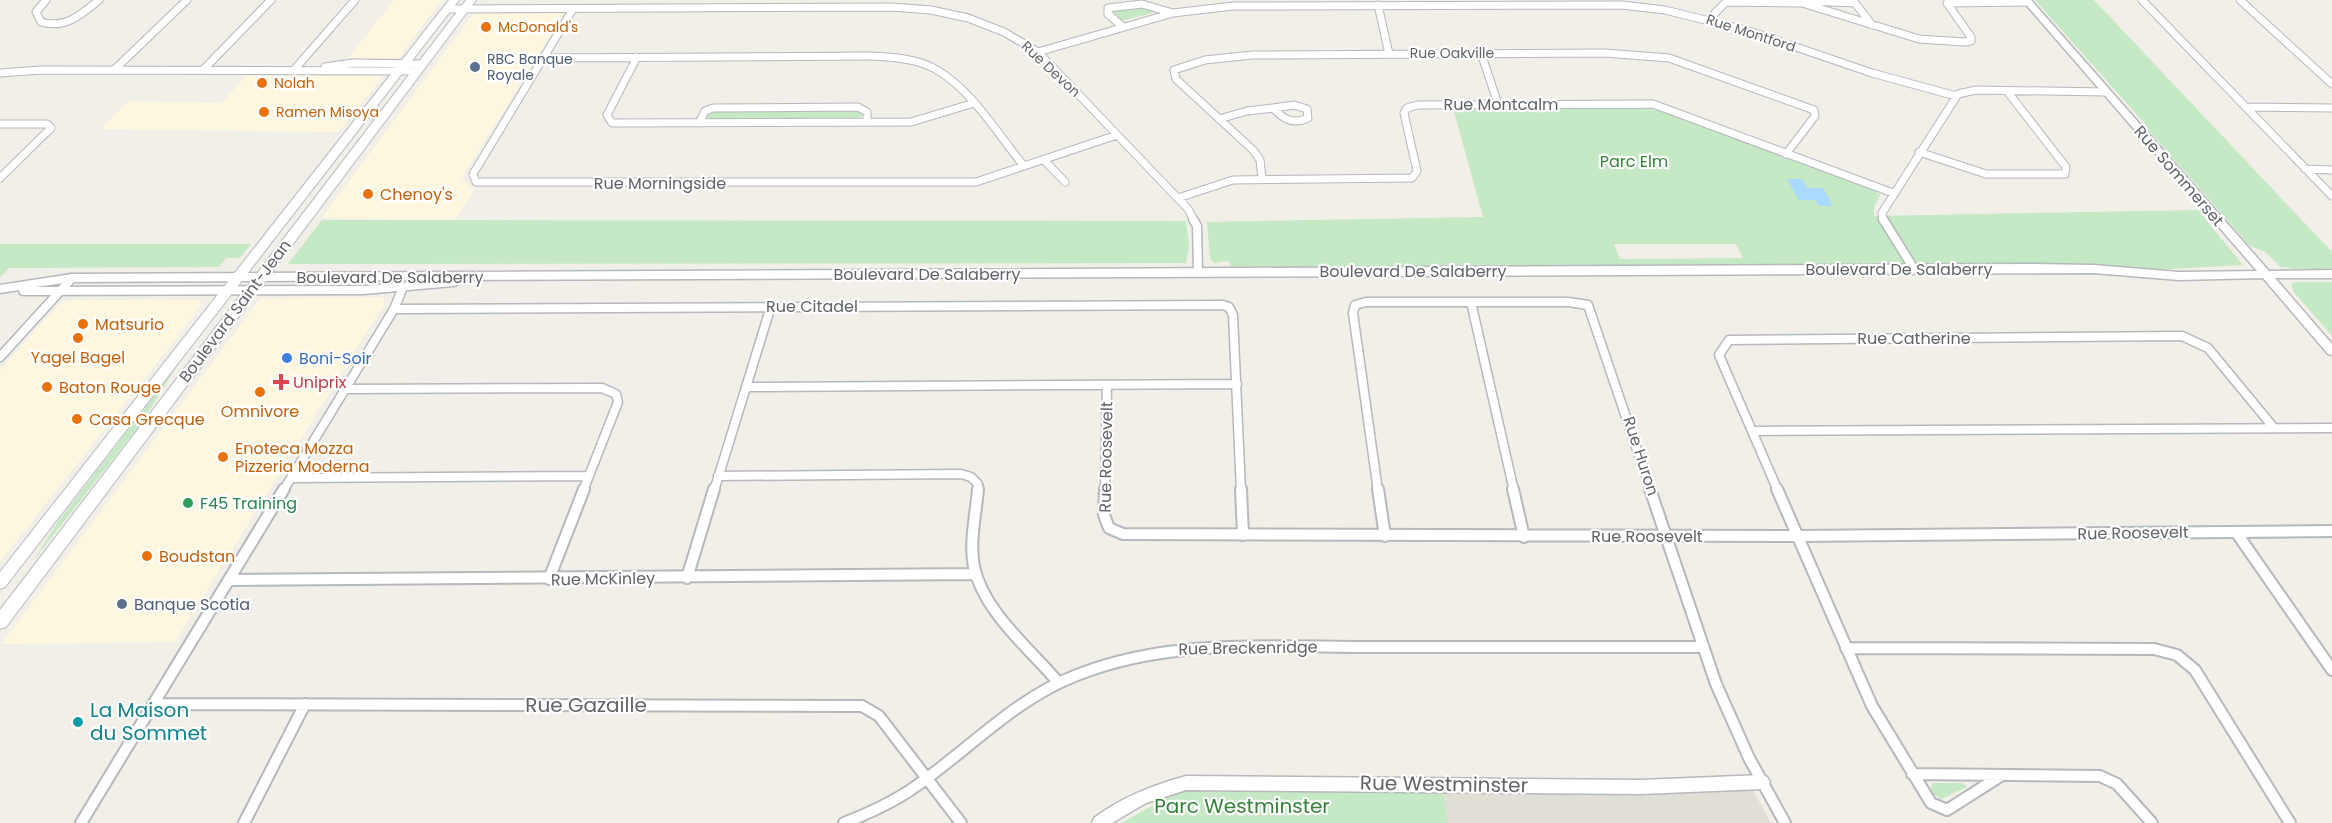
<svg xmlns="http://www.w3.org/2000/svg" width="2332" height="823" font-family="Poppins,sans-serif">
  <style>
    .commercial { fill: #fef7e0 }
    .education { fill: #e1ded6 }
    .green { fill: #c5e8c5; fill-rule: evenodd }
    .water { fill: #aadaff }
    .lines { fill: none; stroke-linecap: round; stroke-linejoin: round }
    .minor-far2-casing { stroke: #b5b8bc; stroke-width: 9 }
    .minor-far1-casing { stroke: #b5b8bc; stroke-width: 11 }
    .minor-casing { stroke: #b5b8bc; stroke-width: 14 }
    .tertiary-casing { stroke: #b5b8bc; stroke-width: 3 }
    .secondary-casing { stroke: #b6babf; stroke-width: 2 }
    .minor-far2 { stroke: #fff; stroke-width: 7 }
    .minor-far1 { stroke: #fff; stroke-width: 8 }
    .minor { stroke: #fff; stroke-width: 10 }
    .tertiary { fill: #fff; fill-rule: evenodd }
    .secondary { fill: #fff; fill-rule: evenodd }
    .food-dot { fill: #e8710a; stroke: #fff; stroke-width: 2 }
    .service-dot { fill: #5c6f8a; stroke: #fff; stroke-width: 2 }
    .shop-dot { fill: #3f7fe0; stroke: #fff; stroke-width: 2 }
    .health-dot { fill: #e0444e; stroke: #fff; stroke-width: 2 }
    .leisure-dot { fill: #2e9e5b; stroke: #fff; stroke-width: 2 }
    .culture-dot { fill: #0f9aa8; stroke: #fff; stroke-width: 2 }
    .labels { text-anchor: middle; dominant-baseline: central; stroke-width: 4.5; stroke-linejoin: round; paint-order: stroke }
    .far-food-label { font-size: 14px; fill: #c56008; stroke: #fff; text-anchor: start }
    .far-street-label { font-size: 14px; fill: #5f6368; stroke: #fff }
    .far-service-label { font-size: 14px; fill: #4e5e75; stroke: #fff; text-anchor: start }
    .street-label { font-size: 16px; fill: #5f6368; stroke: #fff }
    .park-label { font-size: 16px; fill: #348238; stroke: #fff }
    .food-label { font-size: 16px; fill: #c56008; stroke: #fff; text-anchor: start }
    .shop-label { font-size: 16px; fill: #366cbe; stroke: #fff; text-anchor: start }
    .health-label { font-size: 16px; fill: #be3a42; stroke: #fff; text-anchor: start }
    .leisure-label { font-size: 16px; fill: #27864d; stroke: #fff; text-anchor: start }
    .service-label { font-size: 16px; fill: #4e5e75; stroke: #fff; text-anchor: start }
    .near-street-label { font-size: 20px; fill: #5f6368; stroke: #fff }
    .near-culture-label { font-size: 20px; fill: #0d838f; stroke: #fff; text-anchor: start }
    .near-park-label { font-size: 20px; fill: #348238; stroke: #fff }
  </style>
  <rect width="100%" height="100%" fill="#f1efe8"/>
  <!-- commercial -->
  <path class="commercial" d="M394,0H442L398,58H348Z
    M561,13L563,15L465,172L462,179L474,189L456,220L322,218L473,14Z
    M246,76H384L338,132L101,129L129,101L222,103Z
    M384,297V304L175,642L1,644L260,299Z
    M70,300H199L203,304L0,562V370L58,305Z"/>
  <!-- education -->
  <path class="education" d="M1753,790L1771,823H1448L1443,792Z"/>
  <!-- green -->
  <path class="green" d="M2035,0H2094L2332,252V268L2303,270L2283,267V269L2264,251L2250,246L2144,125H2146Z
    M1151,7L1160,11L1125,20H1120L1113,12L1115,8Z
    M1637,107L1662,111L1873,190L1880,195L1874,207V216L2198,210L2243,265L2153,270L2078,264L1231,268L1229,261L1214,263L1210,258L1207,222L1483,217L1453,108ZM1614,244H1736L1743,258L1620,259Z
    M858,110L862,116L854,119L711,120L706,116L713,111Z
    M322,220L1186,221L1189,245L1186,263L288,264Z
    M0,244H251L240,258H226L219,267L9,268L0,277Z
    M2296,282H2332V336L2293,291L2291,284Z
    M177,366L142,422L33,561L57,523Z
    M1932,783H1962L1967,787L1941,799L1931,792Z
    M1196,787L1443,792L1448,823H1121L1172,795Z"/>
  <!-- water -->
  <path class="water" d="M1787,179H1802L1807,188H1823L1833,206H1819L1815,200H1799Z"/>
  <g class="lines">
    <defs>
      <path id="minor-far2" d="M46,0L36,12L41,22C65,29 81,15 99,0
        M2142,0L2332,196
        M2240,0L2332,84
        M1808,1L1855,3L1872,25
        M1378,5L1389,54
        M447,9L892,7L931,10L968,18L1004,32L1038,52L1188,209L1194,220
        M573,9L473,174L476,182H976L1117,135
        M1709,19L1726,2L1802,3L1919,39L1964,42L1971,41V37L1947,3L2028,2
        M1122,26L1108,14V8L1142,4L1173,13
        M1038,52L1173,13L1233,6L1622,5L1665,10L1749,31L1872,73L1956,96
        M1481,53L1498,104
        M637,57L607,115L612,123L911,122L971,104
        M543,58L869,56C891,57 917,58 937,70C973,91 998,135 1024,166
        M325,67L353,63L423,64
        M114,70L187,0
        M203,70L271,0
        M293,71L355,0
        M0,73L41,70L417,71
        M1294,105L1307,109L1308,118C1293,125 1283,119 1273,108Z
        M2247,107L2332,108
        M1219,119L1247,111L1273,108
        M699,123L705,111L713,108L858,107L867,112V122
        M0,124H47L51,128L0,178
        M1919,152L1986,174H2065L2066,167L2007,91
        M1044,160L1065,182
        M2305,169L2332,170
        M1262,179L1260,160L1254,151L1176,79L1174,70L1205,60L1252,55L1605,53L1669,58L1814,110L1815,116L1786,154
        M1178,198L1233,180L1412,178L1417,171L1404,113L1407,108L1418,105L1653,104L1893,193
        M1883,220L1882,213L1958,94L1976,90L2105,92"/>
      <path id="minor-far1" d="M1193,219L1197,226L1198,272
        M1883,219L1914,269
        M1471,302L1514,491
        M394,309L1223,305L1229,307L1233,315L1241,491
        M0,357L72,278
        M746,387L1237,384
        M345,389L602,388L616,394L618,402L583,491
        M1753,431L2332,428
        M718,476L961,474L971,477L978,484V491
        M292,478L589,476
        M283,491L394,309L403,287
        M714,491L771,306
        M1105,491L1107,385
        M1378,491L1353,313L1355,305L1366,302H1568L1588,305L1651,491
        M1778,491L1719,355L1729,340L2182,336L2208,348L2274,428"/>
      <path id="minor" d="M978,489C976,514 969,542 974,567C984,612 1029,648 1058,682
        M1105,489L1104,515L1109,528L1123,534L1798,536L2332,531
        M1241,489L1243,535
        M1378,489L1385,536
        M1513,489L1524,537
        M1650,489L1716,684L1749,758L1785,823
        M1777,489L1872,706L1931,803L1947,810L2002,775
        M2236,532L2332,670
        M687,578L714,489
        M549,579L584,489
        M231,580L976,574
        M1846,648L2154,649L2177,655L2195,670L2290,823
        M155,704L862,706L879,716L961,823
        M1912,774L2100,776L2117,784L2152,823
        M81,823L284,489
        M244,823L305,704
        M844,823C867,814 889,804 909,791C966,753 1012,700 1077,675C1170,638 1271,647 1370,647C1480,647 1591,647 1702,647"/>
      <path id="tertiary" d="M2022,0H2031L2269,271L2332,270V278H2275L2332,344V355L2328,354L2263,278L2179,280L2094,273L457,280L458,282L457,285L453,286L364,294L24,295L20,294L19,290L0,293V285L72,274L2030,264L2094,265L2179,272L2257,271ZM439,280L364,286L35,287L72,282Z
        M1762,775L1767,777L1770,782L1767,787L1762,789L1641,794L1186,790L1146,803L1112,823H1092L1094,818C1122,797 1153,785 1186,776L1641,780Z"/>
      <path id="secondary" d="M449,0H459L5,587L0,589V572Z
        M466,0H476L6,627L0,629V610Z"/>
    </defs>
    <!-- minor-far2 casing -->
    <use href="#minor-far2" class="minor-far2-casing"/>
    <!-- minor-far1 casing -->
    <use href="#minor-far1" class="minor-far1-casing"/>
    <!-- minor casing -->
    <use href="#minor" class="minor-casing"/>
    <!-- tertiary casing -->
    <use href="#tertiary" class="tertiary-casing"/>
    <!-- secondary casing -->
    <use href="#secondary" class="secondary-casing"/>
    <!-- minor-far2 -->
    <use href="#minor-far2" class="minor-far2"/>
    <!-- minor-far1 -->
    <use href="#minor-far1" class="minor-far1"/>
    <!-- minor -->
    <use href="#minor" class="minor"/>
    <!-- tertiary -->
    <use href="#tertiary" class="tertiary"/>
    <!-- secondary -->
    <use href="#secondary" class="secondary"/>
  </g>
  <!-- markers -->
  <g class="food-dot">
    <circle cx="486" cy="27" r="6"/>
    <circle cx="262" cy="83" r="6"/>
    <circle cx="264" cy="112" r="6"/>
    <circle cx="368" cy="194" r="6"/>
    <circle cx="83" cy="324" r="6"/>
    <circle cx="78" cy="338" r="6"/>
    <circle cx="47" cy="387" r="6"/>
    <circle cx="260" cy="392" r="6"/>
    <circle cx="77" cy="419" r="6"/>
    <circle cx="223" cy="457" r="6"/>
    <circle cx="147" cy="556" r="6"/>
  </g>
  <g class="service-dot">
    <circle cx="475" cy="67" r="6"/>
    <circle cx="122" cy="604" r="6"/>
  </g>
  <circle class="shop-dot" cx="287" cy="358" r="6"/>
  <path class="health-dot" d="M278 373h6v6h6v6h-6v6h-6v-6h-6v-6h6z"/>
  <circle class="leisure-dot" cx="188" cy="503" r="6"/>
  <circle class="culture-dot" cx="78" cy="722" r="6"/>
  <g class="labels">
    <!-- far-food labels -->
    <g class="far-food-label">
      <text x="498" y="27">McDonald's</text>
      <text x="274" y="83">Nolah</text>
      <text x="276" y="112">Ramen Misoya</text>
    </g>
    <!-- far-street labels -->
    <g class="far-street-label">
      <text transform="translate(1751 33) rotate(18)">Rue Montford</text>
      <text x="1452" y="53">Rue Oakville</text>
      <text transform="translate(1051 69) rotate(43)">Rue Devon</text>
    </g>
    <!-- far-service labels -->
    <g class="far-service-label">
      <text x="487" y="59">RBC Banque<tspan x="487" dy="16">Royale</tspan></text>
    </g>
    <!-- street labels -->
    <g class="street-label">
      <text x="1501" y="104">Rue Montcalm</text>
      <text transform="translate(2179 176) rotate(49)">Rue Sommerset</text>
      <text x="660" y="183">Rue Morningside</text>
      <text x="1899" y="269">Boulevard De Salaberry</text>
      <text x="1413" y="271">Boulevard De Salaberry</text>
      <text x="927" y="274">Boulevard De Salaberry</text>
      <text x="390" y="277">Boulevard De Salaberry</text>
      <text x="812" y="306">Rue Citadel</text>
      <text transform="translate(235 311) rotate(-53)">Boulevard Saint-Jean</text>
      <text x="1914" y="338">Rue Catherine</text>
      <text transform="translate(1641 456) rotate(72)">Rue Huron</text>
      <text transform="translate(1106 457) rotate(-89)">Rue Roosevelt</text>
      <text transform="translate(2133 533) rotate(-1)">Rue Roosevelt</text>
      <text x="1647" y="536">Rue Roosevelt</text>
      <text transform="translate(603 579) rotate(-1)">Rue McKinley</text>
      <text transform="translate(1248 648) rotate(-1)">Rue Breckenridge</text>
    </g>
    <!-- park labels -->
    <g class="park-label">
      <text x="1634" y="161">Parc Elm</text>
    </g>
    <!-- food labels -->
    <g class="food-label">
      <text x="380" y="194">Chenoy's</text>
      <text x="95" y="324">Matsurio</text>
      <text x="78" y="357" text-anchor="middle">Yagel Bagel</text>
      <text x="59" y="387">Baton Rouge</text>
      <text x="260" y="411" text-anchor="middle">Omnivore</text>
      <text x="89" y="419">Casa Grecque</text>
      <text x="235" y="448">Enoteca Mozza<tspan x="235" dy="18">Pizzeria Moderna</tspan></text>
      <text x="159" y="556">Boudstan</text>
    </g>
    <!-- shop labels -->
    <g class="shop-label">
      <text x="299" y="358">Boni-Soir</text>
    </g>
    <!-- health labels -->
    <g class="health-label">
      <text x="293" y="382">Uniprix</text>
    </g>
    <!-- leisure labels -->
    <g class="leisure-label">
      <text x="200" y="503">F45 Training</text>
    </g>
    <!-- service labels -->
    <g class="service-label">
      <text x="134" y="604">Banque Scotia</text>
    </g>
    <!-- near-street labels -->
    <g class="near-street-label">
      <text x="586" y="705">Rue Gazaille</text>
      <text transform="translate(1444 784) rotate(1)">Rue Westminster</text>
    </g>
    <!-- near-culture labels -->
    <g class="near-culture-label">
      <text x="90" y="710">La Maison<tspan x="90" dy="23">du Sommet</tspan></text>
    </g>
    <!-- near-park labels -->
    <g class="near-park-label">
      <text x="1242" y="806">Parc Westminster</text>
    </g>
  </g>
</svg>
